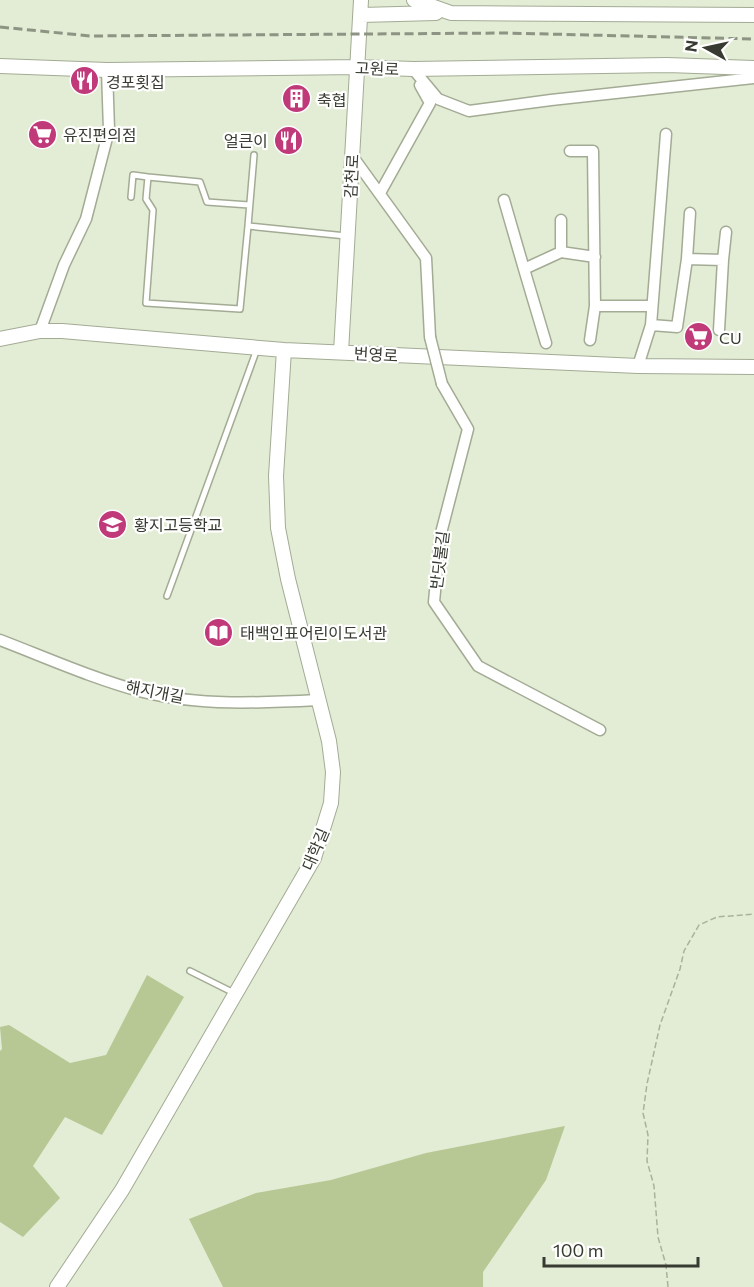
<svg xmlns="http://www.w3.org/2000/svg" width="754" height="1287" font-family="Commissioner,'Noto Sans KR',sans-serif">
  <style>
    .green { fill: #b7c895 }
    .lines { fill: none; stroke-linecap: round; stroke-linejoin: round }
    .service-casing { stroke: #a3ab95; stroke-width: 8 }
    .minor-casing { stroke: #a3ab95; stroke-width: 13 }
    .tertiary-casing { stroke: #a3ab95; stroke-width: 16 }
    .path { stroke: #aab19e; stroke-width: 1.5; stroke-dasharray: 6 3; stroke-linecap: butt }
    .service { stroke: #fff; stroke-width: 5 }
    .minor { stroke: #fff; stroke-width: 10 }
    .tertiary { stroke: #fff; stroke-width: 14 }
    .rail { stroke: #8d9483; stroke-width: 3; stroke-dasharray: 9 4.5; stroke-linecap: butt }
    .minor-bridge-casing { stroke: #a3ab95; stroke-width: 13; stroke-linecap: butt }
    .minor-bridge { stroke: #fff; stroke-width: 10 }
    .labels { text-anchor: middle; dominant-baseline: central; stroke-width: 4.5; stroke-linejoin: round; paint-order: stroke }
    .street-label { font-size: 16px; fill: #373b31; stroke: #fff }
    .poi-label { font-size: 16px; fill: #373b31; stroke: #fff; text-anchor: start }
  </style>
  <rect width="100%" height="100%" fill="#e3ecd4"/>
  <!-- green -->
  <path class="green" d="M147,975L184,997L102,1135L65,1117L33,1166L60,1198L23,1237L0,1222V1051L2,1049L0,1027L9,1025L70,1063L106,1055Z
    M565,1126L546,1180L483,1272V1287H223L189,1219L256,1193L331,1180L426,1153Z"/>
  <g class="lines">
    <defs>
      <path id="service" d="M131,197L133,175L148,177
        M249,205L207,202L200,182L148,177L146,199L153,210L146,303L240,309L248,226L346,236
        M248,226L254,155
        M167,596L257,349
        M190,971L234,993"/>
      <path id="minor" d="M413,69L438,99L469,111L551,100L754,78
        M570,151H593L595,306H652
        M353,157L426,258L430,337
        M380,193L430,103L420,85
        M504,200L524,269
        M561,220V252L595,257
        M687,259L690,213
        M723,260L726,232
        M651,325L677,327L687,259L723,260L719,330
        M40,331L64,265L86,219L109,130L107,70
        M590,340L595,306
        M546,343L524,269L561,252
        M638,366L651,325L666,134
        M442,384L468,429L440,537L434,602L478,666L600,730
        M0,640C47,658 94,679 143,692C199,706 261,703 318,700"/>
      <path id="tertiary" d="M414,0L451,13L754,15
        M361,15L436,13
        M0,66L107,70L358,67L413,69L667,65L754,68
        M0,339L40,331H62L284,350L638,366L754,367
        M341,352L361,0
        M57,1287L122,1190L314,858L331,803L333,772L329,741L288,579L278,528L276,476L284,350"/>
    </defs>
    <!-- service casing -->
    <use href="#service" class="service-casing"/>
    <!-- minor casing -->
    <use href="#minor" class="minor-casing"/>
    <!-- tertiary casing -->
    <use href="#tertiary" class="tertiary-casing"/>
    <!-- path -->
    <path class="path" d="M668,1287L666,1265L658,1237L654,1186L647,1161L648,1135L643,1113L647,1084L660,1025L680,969L684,951L699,925L717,917L754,914"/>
    <!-- service -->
    <use href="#service" class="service"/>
    <!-- minor -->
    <use href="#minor" class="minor"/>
    <!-- tertiary -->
    <use href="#tertiary" class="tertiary"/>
    <!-- rail -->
    <path class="rail" d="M0,27L90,36L505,33L754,39"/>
    <defs>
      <path id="minor-bridge" d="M430,337L442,384"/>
    </defs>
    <!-- minor-bridge casing -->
    <use href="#minor-bridge" class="minor-bridge-casing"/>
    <!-- minor-bridge -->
    <use href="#minor-bridge" class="minor-bridge"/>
  </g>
  <!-- icons -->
  <defs>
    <symbol id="restaurant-disc" viewBox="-11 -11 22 22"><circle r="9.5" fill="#c03979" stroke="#fff"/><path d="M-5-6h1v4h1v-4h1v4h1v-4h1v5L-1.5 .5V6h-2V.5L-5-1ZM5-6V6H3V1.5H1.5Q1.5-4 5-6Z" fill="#fff"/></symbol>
    <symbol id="building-disc" viewBox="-11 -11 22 22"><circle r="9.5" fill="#c03979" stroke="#fff"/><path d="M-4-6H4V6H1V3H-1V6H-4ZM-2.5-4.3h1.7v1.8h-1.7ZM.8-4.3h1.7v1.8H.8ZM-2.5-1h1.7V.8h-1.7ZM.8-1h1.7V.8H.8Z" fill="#fff"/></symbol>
    <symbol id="supermarket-disc" viewBox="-11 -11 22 22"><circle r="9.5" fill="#c03979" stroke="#fff"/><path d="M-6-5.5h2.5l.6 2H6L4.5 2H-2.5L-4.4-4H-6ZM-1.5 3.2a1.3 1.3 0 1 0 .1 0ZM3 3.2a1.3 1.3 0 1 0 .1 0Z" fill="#fff"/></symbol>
    <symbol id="school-disc" viewBox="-11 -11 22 22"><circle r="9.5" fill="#c03979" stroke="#fff"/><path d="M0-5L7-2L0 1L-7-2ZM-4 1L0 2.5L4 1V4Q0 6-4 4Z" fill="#fff"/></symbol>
    <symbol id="library-disc" viewBox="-11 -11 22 22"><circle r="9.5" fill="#c03979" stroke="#fff"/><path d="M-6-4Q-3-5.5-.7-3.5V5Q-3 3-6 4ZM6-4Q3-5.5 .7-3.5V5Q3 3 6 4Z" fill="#fff"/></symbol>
  </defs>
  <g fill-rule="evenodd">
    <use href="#restaurant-disc" x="68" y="64" width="33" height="33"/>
    <use href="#building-disc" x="280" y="82" width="33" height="33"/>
    <use href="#supermarket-disc" x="26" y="118" width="33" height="33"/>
    <use href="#restaurant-disc" x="272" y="124" width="33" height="33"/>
    <use href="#supermarket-disc" x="682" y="320" width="33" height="33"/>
    <use href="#school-disc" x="96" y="508" width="33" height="33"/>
    <use href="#library-disc" x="202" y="616" width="33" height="33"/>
  </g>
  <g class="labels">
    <!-- street labels -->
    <g class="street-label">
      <text transform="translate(377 68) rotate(2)">고원로</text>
      <text transform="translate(351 176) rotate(-87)">감천로</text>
      <text transform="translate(376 354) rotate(3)">번영로</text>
      <text transform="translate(439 560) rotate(-83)">반딧불길</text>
      <text transform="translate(155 691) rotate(11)">해지개길</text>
      <text transform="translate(315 849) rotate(-67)">대학길</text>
    </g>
    <!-- poi labels -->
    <g class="poi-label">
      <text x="106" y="81">경포횟집</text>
      <text x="317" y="99">축협</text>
      <text x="63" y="134">유진편의점</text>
      <text x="268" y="140" text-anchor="end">얼큰이</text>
      <text x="719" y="337">CU</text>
      <text x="134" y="524">황지고등학교</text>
      <text x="240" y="632">태백인표어린이도서관</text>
    </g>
  </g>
  <!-- north arrow -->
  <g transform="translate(706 48) rotate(278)" stroke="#ffffff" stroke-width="4.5" paint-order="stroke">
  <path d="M0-4.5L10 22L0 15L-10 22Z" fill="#373b31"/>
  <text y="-9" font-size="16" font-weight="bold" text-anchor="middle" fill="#373b31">N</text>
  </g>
  <!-- scale -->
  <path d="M544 1257v9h154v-9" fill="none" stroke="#373b31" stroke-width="3"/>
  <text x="553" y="1257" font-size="18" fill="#373b31" stroke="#ffffff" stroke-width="4.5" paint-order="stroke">100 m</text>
</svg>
